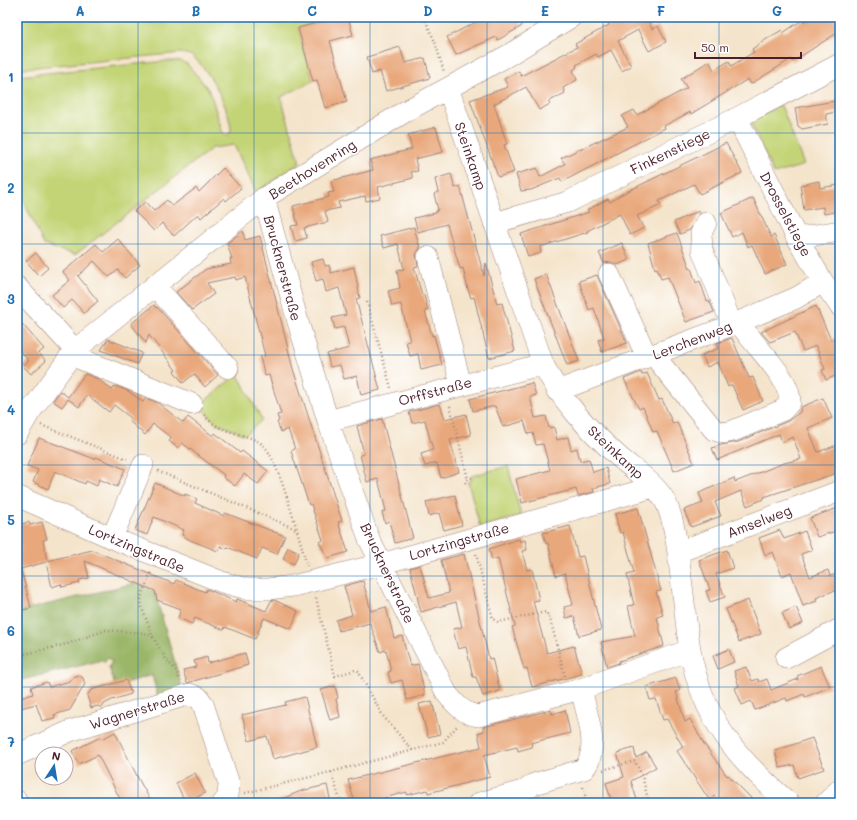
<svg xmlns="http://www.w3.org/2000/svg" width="857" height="820" font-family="Mali,sans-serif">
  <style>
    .green { fill: #c3d476; stroke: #867a50 }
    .forest { fill: #9ab667; stroke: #726a49 }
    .building { fill: #e9a87b }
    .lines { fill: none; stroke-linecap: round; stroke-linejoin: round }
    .minor-casing { stroke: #9f827b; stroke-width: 22 }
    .path { stroke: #9f827b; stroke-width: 2.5; stroke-dasharray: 1 3; stroke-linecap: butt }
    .minor { stroke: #fff; stroke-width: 21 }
    .grid { fill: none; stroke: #1f6fb2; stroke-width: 1; stroke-opacity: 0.55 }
    .labels { text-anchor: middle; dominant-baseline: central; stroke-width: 3; stroke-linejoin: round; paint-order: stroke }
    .street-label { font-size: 14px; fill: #4a1f2b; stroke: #fff }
    .neatline { fill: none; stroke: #1f6fb2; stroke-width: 1.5 }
    .grid-label { font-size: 13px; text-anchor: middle; font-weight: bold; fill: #1f6fb2 }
  </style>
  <rect width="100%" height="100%" fill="#fff"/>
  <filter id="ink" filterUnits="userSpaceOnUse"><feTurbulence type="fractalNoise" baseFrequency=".025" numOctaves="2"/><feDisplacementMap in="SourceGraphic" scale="8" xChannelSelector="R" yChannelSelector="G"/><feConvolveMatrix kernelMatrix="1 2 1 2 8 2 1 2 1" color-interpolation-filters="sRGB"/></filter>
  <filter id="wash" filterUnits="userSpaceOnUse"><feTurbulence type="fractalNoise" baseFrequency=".012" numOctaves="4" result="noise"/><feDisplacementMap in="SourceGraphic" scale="16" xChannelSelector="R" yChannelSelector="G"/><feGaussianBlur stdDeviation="0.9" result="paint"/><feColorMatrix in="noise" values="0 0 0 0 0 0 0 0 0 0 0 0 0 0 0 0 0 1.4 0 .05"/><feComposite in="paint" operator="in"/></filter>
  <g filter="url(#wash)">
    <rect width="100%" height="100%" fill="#f4e4cb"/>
    <!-- green -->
    <path class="green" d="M17,17H338L298,28L313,81L281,97L300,163L256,192L234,145L212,148L75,255L44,245L17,187V76L167,61H181L187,64L201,80L210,92L222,131L226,136L231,132C231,111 210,70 192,56C189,54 184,54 181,53L17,69Z
      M781,105L804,165L774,174L751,123L752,121Z
      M236,371L262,420L245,435L216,423L199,406L231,379L230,374Z
      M508,466L521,516L480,527L468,482L472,480L471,476Z"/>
    <!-- forest -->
    <path class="forest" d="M151,579L183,691L158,698L152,675L115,686L109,667L112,661L107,658L105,662L99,661L17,681V612Z"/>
    <g id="blocks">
      <!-- building -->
      <path class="building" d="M338,17H348L353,35L330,41L347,102L325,108L317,80L313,81L298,28Z
        M479,17H517L522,26L498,40L496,37L456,55L447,37L480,20Z
        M605,17H646L652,29L658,26L666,42L649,51L638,30L618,41L631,66L622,71L611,50L598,57L596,54L576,65L577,67L573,70L577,80L563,88L565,93L548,102L550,104L539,110L526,87L494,104L507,144L504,145L514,172L498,177L470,100L508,87L504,79L519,71L521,76L577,47L575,44L609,25Z
        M811,17H834L840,27V31L792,62L791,59L751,84L748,79L691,114L690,112L664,126L665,128L562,182L560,178L531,190L521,191L516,174L537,168L540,177L565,164L561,158L628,127L622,116L634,110L637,115L687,88L681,79L709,61L714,70L729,61L731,66L754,52L752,49L770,37L782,30L783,33L802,20L803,22Z
        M400,47L405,63L425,58L430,78L386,91L380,71L372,74L367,57Z
        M840,100V111L826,114L828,124L802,129L798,126L795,108Z
        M436,127L443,152L415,159L418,171L411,172L413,178L378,187L380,198L366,201L365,196L338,202L340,208L325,211L328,222L304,228L307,238L295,241L291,226L298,225L293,206L329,197L328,193L334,192L331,181L373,170L370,160L412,149L408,135Z
        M726,143L742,173L700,194L694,184L659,201L661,205L637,216L644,228L630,235L620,214L587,231L588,232L540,247L541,253L528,257L521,234L589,212L587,210L608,199L610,202L622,194Z
        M223,168L241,188L226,201L224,198L201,218L198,214L174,236L162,223L154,231L134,211L145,202L154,211L167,200L172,206L196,188L199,192Z
        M451,174L455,188L460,186L484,276L486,263L497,304L502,303L515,351L489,358L474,297L471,298L468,290L463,268L460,269L447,224L418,232L414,218L436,213V211L438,210L434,194L438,192L435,179Z
        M819,181L820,188L839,185L840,211L824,214L823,207L804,210L800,185Z
        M753,198L771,237L774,235L787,264L765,274L752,245L748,247L742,232L732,237L721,213Z
        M699,211L700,213L690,230L680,234L674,222Z
        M414,227L420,248L416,254L418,266L414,267L422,295H424L428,310L425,311L432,336L434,335L442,365L421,370L418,354L410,356L406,342L410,341L401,304L392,306L388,291L400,288L397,270L404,269L398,244L384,248L380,236Z
        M243,231L245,240L260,236L293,369L342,521L338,522L348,552L328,558L319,542L323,540L311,504L309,505L291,451L295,449L288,429L281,432L277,422L279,421L277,415L281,414L269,375L265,376L260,357L265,356L245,277L236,280L235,277L207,283L214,294L192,310L176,292L206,269L231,264L230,258L232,259L227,243Z
        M677,233L690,269L691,268L696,283L700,281L707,301L709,300L714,312L686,322L668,277L661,279L657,268L655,269L648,243Z
        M118,239L140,265L125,278L118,270L109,277L94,261L78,276L98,301L84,313L72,300L63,308L52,295L70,280L63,272L96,244L103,252Z
        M622,243L629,260L617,265L611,262L604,263L599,253Z
        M36,253L48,268L39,276L26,261Z
        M323,259L325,266L329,265L331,273L354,267L360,298L356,299L380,390L361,395L357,376L344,379L340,365L330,367L327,354L349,348L344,327L335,329L332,318L346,315L339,288L326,292L323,279L316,281L311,262Z
        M546,274L579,361L567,365L534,279Z
        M597,275L627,343L602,352L598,340L604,338L594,308L589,310L579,281Z
        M154,305L156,308L157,307L218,375L205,387L194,374L183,383L174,371L176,370L149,335L146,343L131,324Z
        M816,306L831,340L840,336V374L826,380L822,370L825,369L816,346L803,351L795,332L770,342L761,332Z
        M17,318L44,349L39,353L46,361L31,374L23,366L29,361L17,347Z
        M732,338L749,378L753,377L763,401L743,410L732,385L728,387L718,362L707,367L702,355L719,348L717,343Z
        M108,339L142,353L137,364L101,350Z
        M641,372L642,375L647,373L659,400L662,399L673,424L677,422L694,463L674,471L657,431L653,432L643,407L639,409L624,379Z
        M85,374L98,379L112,390L115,386L128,391L143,402L146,398L158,403L183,423L188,417L213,436L215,433L240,453L242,451L268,471L258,484L244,474L235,486L223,477L224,475L182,443L178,448L169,441L172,438L153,424L145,435L129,421L131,418L114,405L109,412L87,395L79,407L68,399L62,407L53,401L60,391L68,397Z
        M532,383L536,395L530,397L535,418L546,416L549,428L554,427L557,440L568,437L571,450L577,448L580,461L589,459L593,472L606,468L610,484L593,488L594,492L578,496L576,489L522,503L516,479L550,470L543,444L536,445L533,433L528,434L524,421L503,427L495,406L473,411L470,399Z
        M823,398L832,418L808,428L818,452L840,444V472L764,497V499L747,506L741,491L715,502L721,516L691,527L684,510L703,503L699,493L734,478L735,482L784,463L801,459L793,437L782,442L779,434L717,460L712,448L721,445L738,442L788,421L800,412L801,407Z
        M440,404L445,419L466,414L471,435L450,440L459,472L441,478L437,463L425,466L421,454L433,450L425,420L412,423L409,412Z
        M382,419L413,538L395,543L389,521L385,523L382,512L386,511L378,479L367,482L360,455L364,454L357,426Z
        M39,438L95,459L96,457L125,469L117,487L99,479L97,486L86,481L85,484L55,471L48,489L33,482L38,470L27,466Z
        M155,483L185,496V494L197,499L195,503L224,516L225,513L285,536L277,554L262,548L257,559L227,547L226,549L220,546L218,551L190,540L182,535L184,530L154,517L147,535L135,530Z
        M455,495L462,525L444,530L439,513L429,516L426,502Z
        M638,508L661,591L656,592L663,615L657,617L664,646L619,661V663L607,667L601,642L635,636L628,606L634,605L627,575L634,573L623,532L620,533L615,514Z
        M838,508L840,514V530L817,537L810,518Z
        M29,522L30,525L42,522L47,539L43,540L47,561L92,550L174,584L176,580L205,592L207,589L236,602L237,599L266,611L271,601L274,600L298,611L291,629L264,618L255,639L225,627L224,630L195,618L192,624L178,618L181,609L157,600L155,591L85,561L89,578L79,580L80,583L62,587L61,584L52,587L46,562L17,570V525Z
        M570,526L578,557L583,556L601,630L579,636L574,616L566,618L564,607L573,605L565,573L556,576L548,543L546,544L543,533Z
        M780,530L784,539L805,531L812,550L801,554L810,577L828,570L830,576L840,573V592L833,591L816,598L817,601L803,606L791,572L782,576L773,552L765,555L759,538Z
        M519,539L520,542L525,540L527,550L522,551L527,570L532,569L539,600L533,601L547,653L574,646L582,674L532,687L527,668L524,669L512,627L515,626L498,558L492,560L489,549Z
        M288,547L299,552L294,564L283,559Z
        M727,550L733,568L716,574L725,597L710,602L706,591L710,590L699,560Z
        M464,554L489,659L492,658L500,691L483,696L476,677H473L466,647L458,649L453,629L462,627L456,602L421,612L410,568L420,565L429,598L449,593L441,560Z
        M17,570H21L31,608L19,611L17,604Z
        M363,581L371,611L386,607L394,638L402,636L410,666L418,664L425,695L407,700L402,680L391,683L388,672L391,671L386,650L380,652L370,623L339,631L336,620L352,615L344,586Z
        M748,600L761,634L739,642L726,609Z
        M796,607L803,623L789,629L782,613Z
        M729,649L734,662L718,669L713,656Z
        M245,653L248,665L187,683L183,670L196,667L194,661L207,657L208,663Z
        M821,666L830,687L805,697L804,694L787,701L786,698L755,710L751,701L742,705L735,688L739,686L734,671L746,667L752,681L758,679L759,682L767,679L771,690L798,679L797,676Z
        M79,675L83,678L85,684L70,710L54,715L55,718L42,721L36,704L17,709V699L33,694L31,687L47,682L49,687L70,681L73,677Z
        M676,678L680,691L676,692L685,722L690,719L704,744L727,776L728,775L756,803H721L714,796L710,801L677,751L683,747L667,719L663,720L656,699L650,700L646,687Z
        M126,680L131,694L112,700L104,704L102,708L98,706L91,708L87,696L91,690Z
        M335,686L338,698L336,699L340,717L330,720L321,690Z
        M305,697L317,747L273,759L267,736L249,741L242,715L286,705L285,702Z
        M432,701L440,734L428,737L419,704Z
        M551,710L552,714L565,710L570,733L531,743L532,747L518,751L517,747L484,755L490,777L428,793L427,790L407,795V792L384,798L386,803H355L348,780L481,747L478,733L484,731L483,727Z
        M115,732L139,780L152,803H122L98,755L79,764L72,751L101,737L102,739Z
        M812,738L824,769L798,778L794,765L780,768L775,751Z
        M634,748L636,758L647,752L656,767L631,781L638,803H612L606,783L624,777L617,753Z
        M195,773L205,793L186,803L176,783Z
        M327,785L331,803H272L301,791Z"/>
    </g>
  </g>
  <g filter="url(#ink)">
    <use href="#blocks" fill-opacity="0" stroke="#9f827b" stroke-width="1"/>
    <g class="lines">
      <defs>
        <path id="minor" d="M448,88L543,364C561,401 589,430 619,457C634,470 655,483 665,501C676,522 679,562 682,586C685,607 686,628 690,649C701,717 738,760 789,803
          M737,118L797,238L823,282L840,306
          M264,198L298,322L328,421L369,539L447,694C457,706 463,713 478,716L581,689L690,650
          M494,223L568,202L737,118L840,64
          M706,223L701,233L702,250L732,325
          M797,238L840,231
          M428,257L461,385
          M609,274L647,357
          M155,286L228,368
          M17,287L75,350
          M71,355L192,404
          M655,355L660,363L714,430L724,433L733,431L783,410L790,402C791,377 752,345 739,322
          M557,391L732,325L796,298L823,282
          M328,421L543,364
          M17,434L30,412L75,350L264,198L406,111L507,56L571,17
          M17,496L112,538L222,582L247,589H268L293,586L381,564L654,487
          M112,538L143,465
          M678,552L840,491
          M786,658L840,629
          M17,755L70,731L190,694L198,697L203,704L229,784L228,797L223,803
          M17,801L18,803
          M479,803L526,790L534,784L584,769C601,748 586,713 581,689
          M826,803L840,789"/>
      </defs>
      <!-- minor casing -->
      <use href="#minor" class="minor-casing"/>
      <!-- path -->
      <path class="path" d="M424,17L435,42L444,72
        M367,302L391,388
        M450,406L468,479
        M204,415C221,436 246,431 263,445C278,457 301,544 307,566
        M41,425L127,459
        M158,471L296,529
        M465,483L468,479L472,478
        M476,554L493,619L498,622L546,612L550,619L565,676
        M316,598L335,676L355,670L358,671L383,716L413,751
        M153,637L166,659L177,672L179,680
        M17,656L67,644L106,630L144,633L153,637L142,608L141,597L151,572
        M603,770L635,761L642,776L649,803
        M331,772L341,803
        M583,787L587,803
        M245,793L331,772L443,742L458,725"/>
      <!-- minor -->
      <use href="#minor" class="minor"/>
    </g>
  </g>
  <!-- grid -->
  <path class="grid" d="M138,17V803M254,17V803M370,17V803M487,17V803M603,17V803M719,17V803M17,133H840M17,244H840M17,355H840M17,465H840M17,576H840M17,687H840"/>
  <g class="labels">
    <!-- street labels -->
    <g class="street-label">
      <text transform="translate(670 151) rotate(-26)">Finkenstiege</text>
      <text transform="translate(471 156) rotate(71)">Steinkamp</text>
      <text transform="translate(312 169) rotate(-32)">Beethovenring</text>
      <text transform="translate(786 214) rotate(62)">Drosselstiege</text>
      <text transform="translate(283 268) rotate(75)">Brucknerstraße</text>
      <text transform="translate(692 340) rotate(-21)">Lerchenweg</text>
      <text transform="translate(435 391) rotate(-15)">Orffstraße</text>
      <text transform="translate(616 452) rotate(43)">Steinkamp</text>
      <text transform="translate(759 521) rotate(-21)">Amselweg</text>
      <text transform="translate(459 541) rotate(-16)">Lortzingstraße</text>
      <text transform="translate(137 548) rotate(23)">Lortzingstraße</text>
      <text transform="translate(388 573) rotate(65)">Brucknerstraße</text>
      <text transform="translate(137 710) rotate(-17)">Wagnerstraße</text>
    </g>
  </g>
  <!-- margin -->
  <rect width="857" height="820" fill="none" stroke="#fff" stroke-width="44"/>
  <!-- north arrow -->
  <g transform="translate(54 766) rotate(12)"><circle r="19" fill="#ffffff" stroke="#b7a5aa"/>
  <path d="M0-3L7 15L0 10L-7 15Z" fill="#1f6fb2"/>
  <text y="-6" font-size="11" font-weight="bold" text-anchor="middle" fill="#4a1f2b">N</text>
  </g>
  <!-- scale -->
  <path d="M695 52v6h106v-6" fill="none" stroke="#4a1f2b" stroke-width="2"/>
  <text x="701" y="52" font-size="12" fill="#4a1f2b" stroke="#ffffff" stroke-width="3" paint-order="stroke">50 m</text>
  <rect x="22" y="22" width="813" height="776" class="neatline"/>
  <g class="grid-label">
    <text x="80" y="16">A</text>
    <text x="196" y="16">B</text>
    <text x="312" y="16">C</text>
    <text x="428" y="16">D</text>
    <text x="545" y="16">E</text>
    <text x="661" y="16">F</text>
    <text x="777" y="16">G</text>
    <text x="11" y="82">1</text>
    <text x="11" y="193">2</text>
    <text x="11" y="304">3</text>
    <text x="11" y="415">4</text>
    <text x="11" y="525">5</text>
    <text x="11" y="636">6</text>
    <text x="11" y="747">7</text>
  </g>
</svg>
